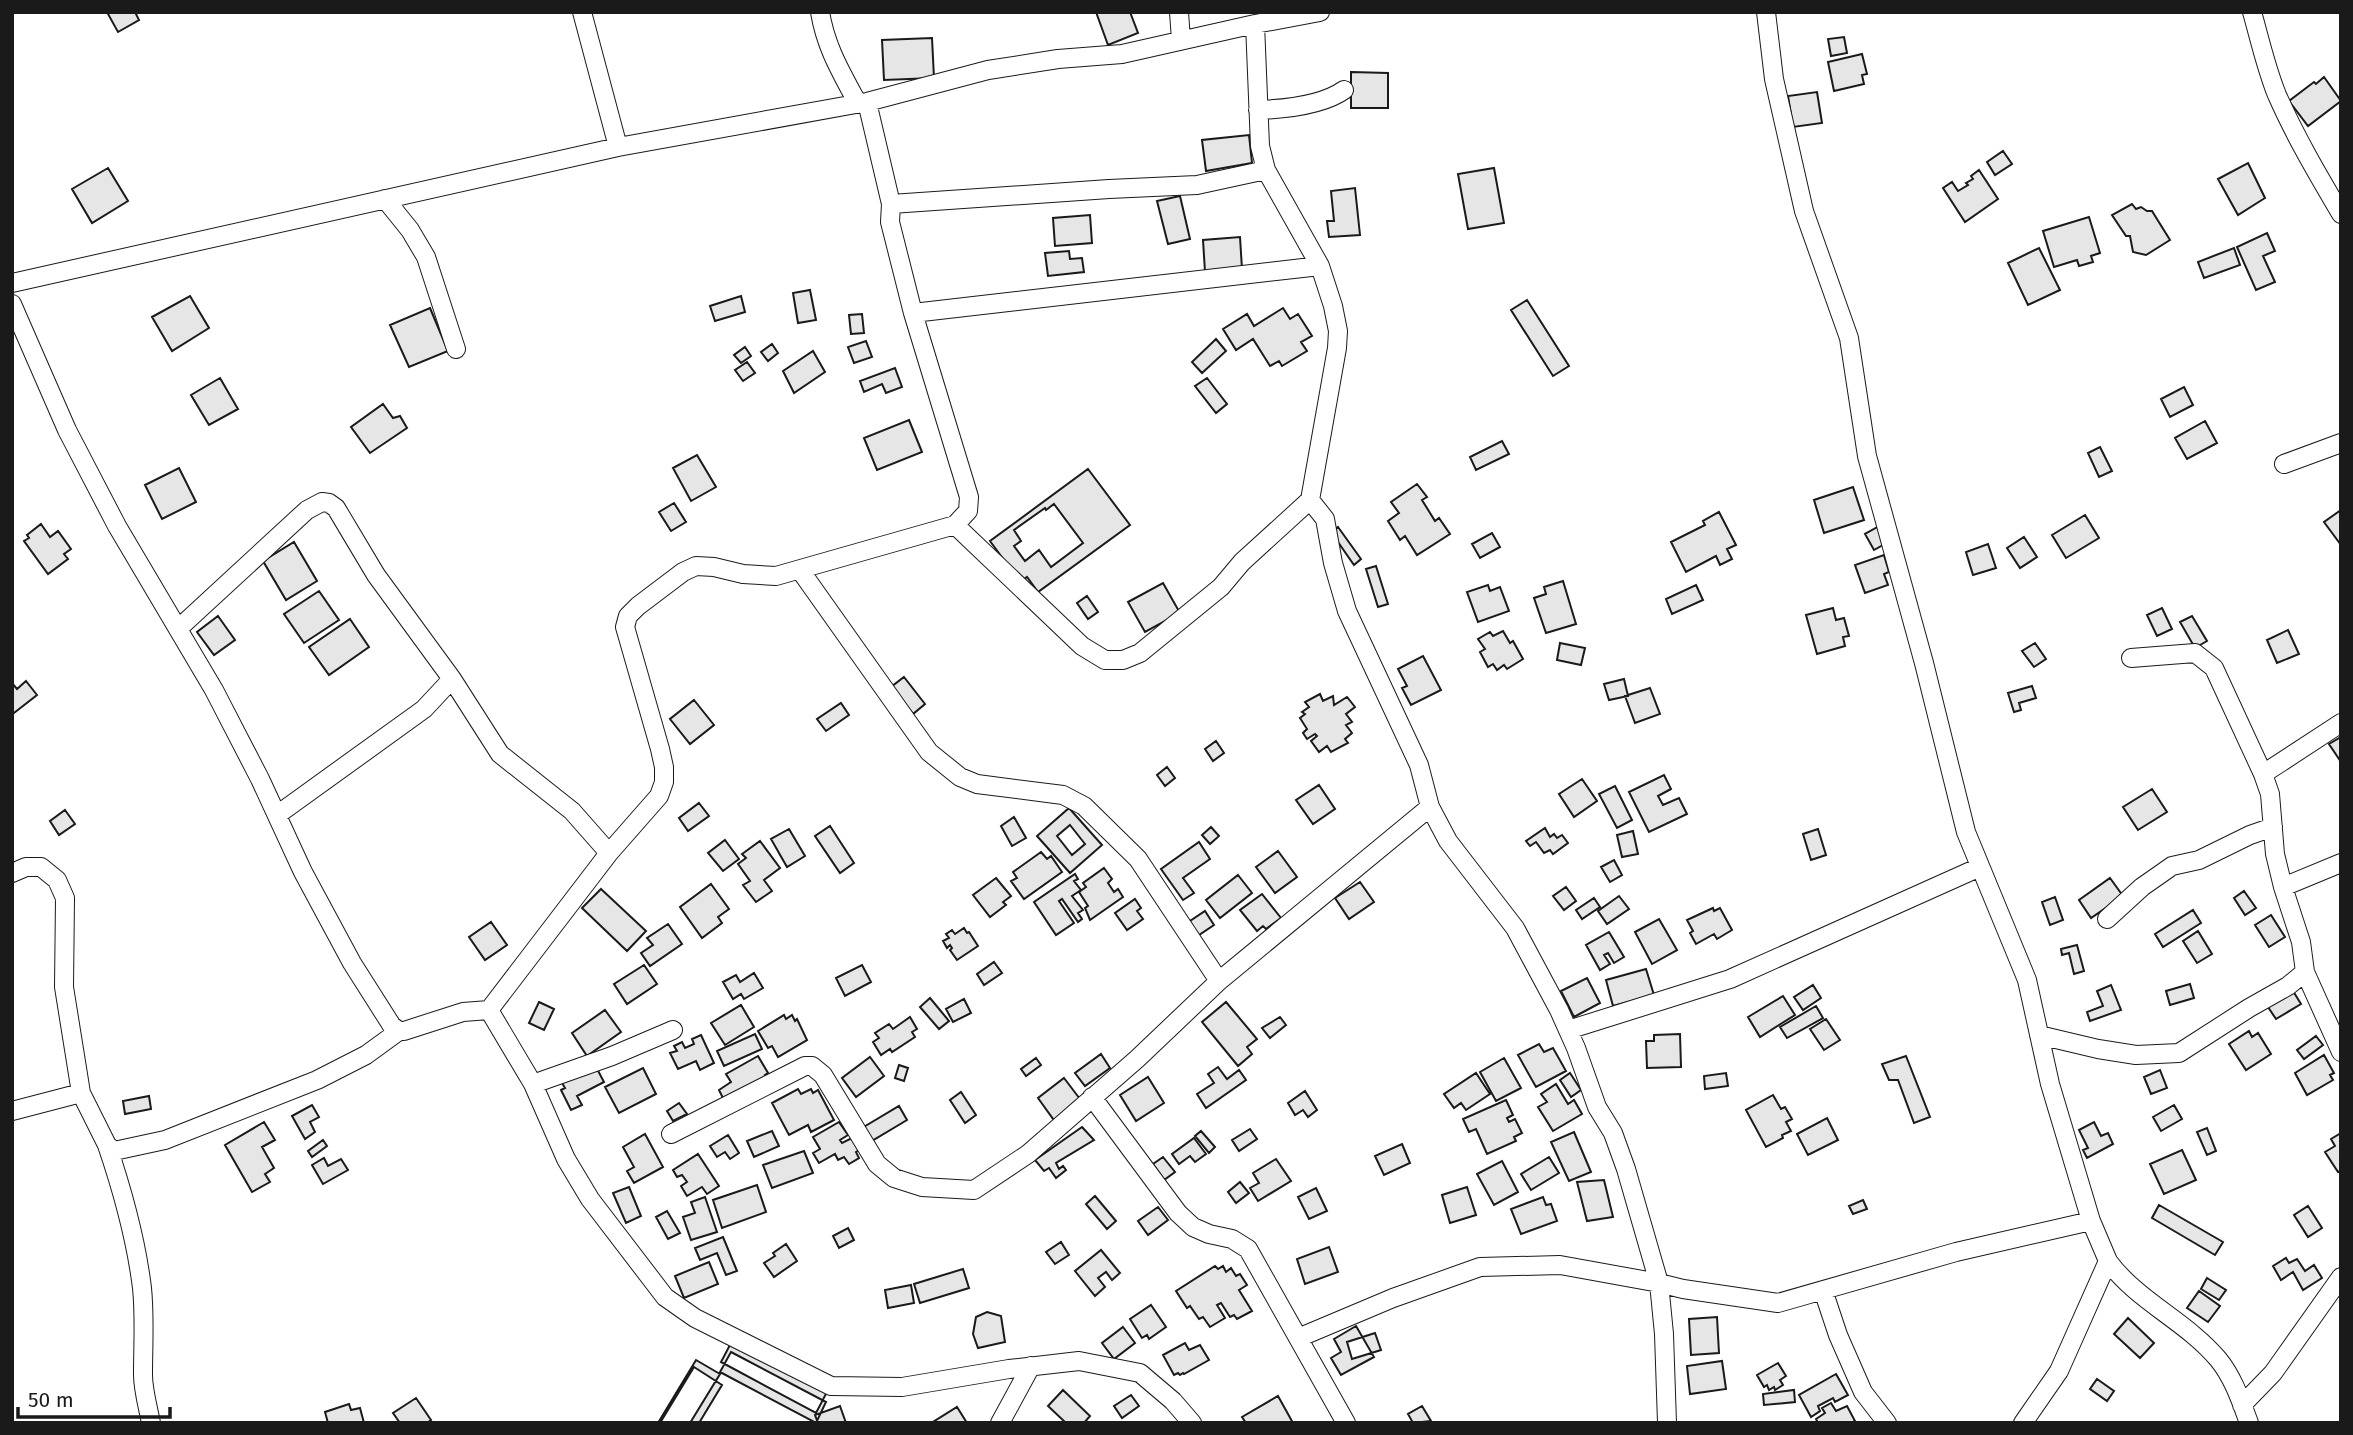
<svg xmlns="http://www.w3.org/2000/svg" width="2353" height="1435" font-family="'Fira Sans',sans-serif">
  <style>
    .building { fill: #e6e6e6; stroke: #1a1a1a; stroke-width: 2; fill-rule: evenodd }
    .lines { fill: none; stroke-linecap: round; stroke-linejoin: round }
    .minor-casing { stroke: #1a1a1a; stroke-width: 20 }
    .minor { stroke: #fff; stroke-width: 18 }
  </style>
  <rect width="100%" height="100%" fill="#fff"/>
  <!-- building -->
  <path class="building" d="M110,12H135L139,20L118,32L108,14Z
    M1096,12H1130L1138,33L1108,45Z
    M1844,37L1847,53L1831,56L1828,39Z
    M932,38L934,78L884,80L882,40Z
    M1862,54L1867,74L1862,75L1864,84L1834,91L1828,62Z
    M1351,72L1388,73V108H1351Z
    M2324,77L2341,101L2308,126L2289,101L2314,82L2316,84Z
    M1817,92L1822,123L1793,127L1788,96Z
    M1249,135L1252,163L1206,171L1202,140Z
    M2003,151L2012,164L1995,175L1987,162Z
    M2248,163L2265,198L2238,215L2218,179Z
    M108,168L128,201L92,223L72,189Z
    M1494,168L1504,223L1468,229L1458,174Z
    M1979,170L1998,199L1965,222L1943,188L1952,182L1958,191L1968,185L1966,183L1973,179L1971,176Z
    M1355,188L1360,235L1329,237L1327,221H1334L1331,191Z
    M1180,196L1190,239L1168,244L1157,201Z
    M2132,204L2136,209L2141,207L2147,211H2152L2170,240L2146,255L2133,252L2130,236H2126L2112,215Z
    M1090,215L1092,243L1055,246L1053,218Z
    M2089,217L2100,253L2091,256L2093,262L2079,266L2077,260L2054,267L2043,231Z
    M2267,233L2275,251L2263,256L2275,282L2256,290L2237,247Z
    M1240,237L1242,269L1205,272L1203,240Z
    M2039,248L2060,290L2028,305L2008,263Z
    M2234,248L2240,265L2204,278L2198,262Z
    M1069,251L1070,259L1082,258L1084,272L1048,276L1045,253Z
    M810,290L816,320L798,323L793,293Z
    M190,296L209,328L172,351L152,317Z
    M741,296L745,312L715,321L710,306Z
    M1527,300L1569,366L1553,376L1511,310Z
    M430,308L448,351L409,367L390,325Z
    M1283,308L1290,319L1298,314L1312,336L1301,342L1307,351L1282,366L1279,361L1270,366L1253,339L1236,350L1223,329L1247,314L1254,326Z
    M862,314L864,333L851,334L849,315Z
    M1216,339L1226,351L1202,373L1192,362Z
    M866,341L872,357L854,363L848,347Z
    M772,344L778,353L768,361L761,352Z
    M745,347L751,356L741,363L734,355Z
    M813,351L825,372L794,393L783,371Z
    M747,362L755,373L743,381L735,370Z
    M895,368L902,387L886,393L882,384L864,392L860,381Z
    M220,378L238,409L209,425L191,395Z
    M1207,378L1227,404L1216,413L1195,386Z
    M2184,387L2193,405L2170,417L2161,399Z
    M383,404L393,418L400,416L407,428L370,453L351,427Z
    M909,420L922,452L877,470L864,438Z
    M2205,421L2217,443L2187,459L2175,438Z
    M1502,441L1509,454L1476,470L1470,457Z
    M2100,447L2112,471L2099,477L2088,453Z
    M697,455L716,487L691,501L673,468Z
    M179,468L196,502L162,519L145,485Z
    M1088,469L1130,525L1038,592L1027,577L1020,582L990,541Z
    M1417,484L1427,497L1422,500L1435,521L1439,518L1450,534L1417,555L1405,536L1400,540L1388,521L1399,513L1391,502Z
    M1853,487L1864,520L1824,533L1814,500Z
    M674,503L686,522L671,531L659,512Z
    M1054,504L1083,543L1051,567L1039,550L1025,561L1014,546L1021,541L1014,530L1045,508L1046,510Z
    M2341,510V545L2324,522Z
    M1719,512L1736,545L1727,549L1732,559L1720,565L1716,556L1686,572L1671,542L1705,525L1703,521Z
    M2085,515L2099,538L2066,558L2052,535Z
    M41,524L50,537L58,531L71,549L64,554L68,559L48,574L24,541L29,538L27,535Z
    M1881,525L1890,541L1874,550L1865,534Z
    M1338,527L1361,559L1354,565L1331,532Z
    M1492,533L1500,547L1480,558L1472,544Z
    M2024,537L2037,557L2020,568L2007,548Z
    M294,542L317,581L286,600L263,561Z
    M1988,544L1996,568L1973,575L1966,552Z
    M1884,555L1889,572L1884,574L1888,585L1865,593L1855,565Z
    M1376,566L1388,604L1378,607L1366,569Z
    M1563,581L1576,624L1546,633L1534,598L1546,594L1544,587Z
    M1163,583L1180,613L1145,632L1128,602Z
    M1488,585L1490,591L1500,587L1509,611L1478,622L1467,592Z
    M1696,585L1703,600L1672,614L1666,599Z
    M319,591L339,620L304,643L284,614Z
    M1087,596L1098,612L1088,619L1077,603Z
    M1833,608L1836,620L1844,618L1849,636L1843,637L1845,646L1817,654L1806,615Z
    M2162,608L2172,629L2157,636L2147,615Z
    M218,616L235,640L214,655L197,632Z
    M2192,616L2207,641L2195,648L2180,622Z
    M350,619L369,647L329,675L309,647Z
    M2288,630L2299,654L2277,663L2267,640Z
    M1503,631L1510,643L1513,641L1523,659L1507,669L1504,665L1497,670L1493,664L1488,667L1480,652L1485,649L1478,639L1490,632L1493,636Z
    M1560,643L1585,648L1581,665L1557,660Z
    M2035,643L2046,659L2034,667L2022,651Z
    M1423,656L1441,690L1411,705L1402,688L1407,686L1398,669Z
    M904,677L925,704L913,714L891,687Z
    M1624,679L1628,696L1609,700L1604,684Z
    M26,681L37,695L14,713L12,711V683L17,689Z
    M2032,686L2036,698L2019,703L2021,710L2014,712L2008,693Z
    M1650,688L1660,714L1635,723L1625,696Z
    M1320,694L1323,701L1333,696L1334,705L1347,697L1355,707L1346,714L1352,722L1346,725L1352,733L1345,739L1348,743L1331,752L1327,746L1319,752L1311,741L1317,736L1315,734L1307,739L1303,733L1307,729L1300,718L1305,714L1302,712L1309,707L1305,702Z
    M694,700L714,725L690,744L670,719Z
    M841,703L849,715L826,731L817,719Z
    M2341,737V762L2329,744Z
    M1216,741L1224,753L1213,761L1205,749Z
    M1167,767L1175,778L1165,786L1157,775Z
    M1664,775L1671,789L1658,796L1663,805L1679,798L1687,814L1649,832L1629,792Z
    M1582,779L1597,801L1574,817L1559,794Z
    M1319,785L1335,809L1313,824L1296,800Z
    M1615,786L1632,820L1617,828L1599,794Z
    M2152,789L2167,812L2138,830L2123,807Z
    M699,803L709,816L688,831L679,818Z
    M1069,808L1102,845L1070,873L1037,836ZM1070,825L1085,844L1072,855L1057,836Z
    M65,810L75,824L59,835L50,821Z
    M1014,817L1026,838L1012,846L1001,826Z
    M830,826L854,863L840,873L815,836Z
    M1211,827L1219,836L1210,844L1202,835Z
    M1545,828L1550,837L1554,834L1557,838L1562,835L1568,843L1553,854L1550,850L1544,853L1536,842L1530,846L1526,841Z
    M789,829L805,856L787,867L771,839Z
    M1818,829L1826,855L1811,860L1803,834Z
    M1633,831L1638,854L1622,857L1617,835Z
    M725,840L739,859L723,871L708,853Z
    M760,841L780,868L764,880L772,891L756,902L743,885L750,881L738,864L746,858L742,854Z
    M1199,842L1210,859L1183,878L1194,893L1183,900L1161,869Z
    M1278,851L1297,877L1275,893L1256,867Z
    M1041,852L1047,859L1051,856L1062,872L1024,899L1011,881L1017,878L1013,872Z
    M1614,860L1622,875L1610,882L1601,867Z
    M1104,868L1112,879L1108,883L1114,892L1118,889L1123,897L1090,920L1085,908L1088,906L1079,892L1086,887L1083,883Z
    M1075,874L1078,879L1074,881L1081,890L1072,896L1083,910L1078,913L1082,919L1078,922L1062,899L1059,901L1074,923L1056,935L1034,902Z
    M1238,875L1252,893L1220,918L1206,900Z
    M996,878L1011,896L1003,902L1006,905L990,917L973,895Z
    M2110,878L2123,896L2091,918L2079,900Z
    M1360,882L1374,902L1349,919L1335,898Z
    M711,884L729,909L718,917L722,923L702,938L680,907Z
    M1566,887L1576,901L1564,910L1553,896Z
    M601,889L646,931L627,951L582,908Z
    M2244,891L2256,908L2245,915L2234,898Z
    M1262,894L1281,918L1266,929L1263,926L1257,931L1240,910Z
    M1619,896L1629,909L1607,924L1598,911Z
    M2055,897L2063,920L2050,925L2042,902Z
    M1594,898L1600,907L1582,919L1576,910Z
    M1135,899L1141,908L1137,911L1143,919L1127,930L1115,913Z
    M1713,908L1714,911L1720,908L1732,930L1717,939L1714,934L1696,944L1690,933L1693,931L1687,920Z
    M2193,910L2201,923L2163,947L2155,934Z
    M1205,911L1214,925L1193,939L1184,925Z
    M2271,915L2285,937L2269,947L2255,925Z
    M1659,919L1677,950L1652,964L1635,932Z
    M491,922L507,945L485,960L469,937Z
    M668,924L682,944L650,966L641,953L653,945L647,938Z
    M964,928L967,933L969,932L978,946L957,960L950,950L952,948L950,945L947,948L943,941L949,938L946,934L952,930L955,934Z
    M2198,931L2212,954L2197,963L2183,941Z
    M1609,932L1624,957L1614,963L1608,953L1604,955L1610,964L1600,970L1586,945Z
    M2077,945L2084,971L2074,974L2069,953L2062,955L2061,949Z
    M994,962L1002,973L984,985L977,974Z
    M644,965L657,984L627,1004L614,984Z
    M862,965L871,982L845,996L836,978Z
    M1646,969L1654,995L1613,1006L1606,980Z
    M754,973L763,988L744,999L741,994L733,999L723,982L736,975L740,982Z
    M1587,978L1600,1003L1574,1017L1561,991Z
    M2190,984L2194,998L2170,1005L2166,991Z
    M1813,985L1821,998L1803,1010L1794,997Z
    M2111,985L2121,1010L2090,1021L2087,1012L2103,1006L2097,991Z
    M2293,991L2301,1004L2276,1019L2268,1007Z
    M1783,996L1795,1015L1760,1037L1748,1017Z
    M930,998L949,1021L939,1029L920,1007Z
    M964,999L971,1013L953,1022L946,1009Z
    M539,1002L554,1009L544,1030L529,1023Z
    M1226,1002L1257,1039L1247,1047L1252,1054L1238,1066L1202,1022Z
    M741,1005L754,1027L725,1045L711,1023Z
    M1816,1006L1823,1018L1787,1038L1780,1027Z
    M605,1010L621,1032L587,1056L572,1033Z
    M784,1015L786,1019L792,1015L795,1021L797,1019L807,1040L778,1057L772,1046L768,1048L758,1031Z
    M910,1017L917,1029L912,1032L915,1037L892,1052L890,1049L881,1055L873,1042L879,1038L875,1033L889,1024L893,1029Z
    M1280,1017L1286,1025L1270,1038L1262,1028Z
    M1826,1019L1840,1040L1824,1050L1810,1029Z
    M2249,1031L2252,1037L2258,1033L2271,1054L2246,1070L2229,1044Z
    M755,1034L762,1049L724,1066L717,1051Z
    M1680,1034L1681,1067L1647,1068L1646,1041H1654V1035Z
    M701,1035L714,1063L700,1070L696,1061L678,1069L670,1053L677,1051L674,1046L682,1042L685,1048L694,1044L692,1039Z
    M2316,1036L2323,1045L2304,1059L2297,1050Z
    M1539,1044L1544,1052L1553,1048L1566,1071L1536,1087L1518,1055Z
    M1101,1054L1110,1068L1085,1086L1075,1073Z
    M2324,1055L2334,1073L2330,1075L2333,1080L2307,1095L2295,1073Z
    M758,1056L768,1073L765,1075L767,1078L725,1102L719,1090L731,1082L726,1074Z
    M1906,1056L1930,1117L1914,1123L1898,1080H1889L1882,1064Z
    M870,1057L884,1076L856,1097L842,1078Z
    M1036,1058L1041,1065L1026,1076L1021,1069Z
    M1504,1058L1521,1088L1496,1101L1480,1072Z
    M595,1065L604,1082L577,1096L582,1105L571,1110L561,1090L565,1088L562,1083Z
    M899,1065L908,1068L904,1081L895,1078Z
    M1218,1067L1227,1079L1239,1070L1246,1080L1206,1108L1197,1094L1214,1083L1208,1074Z
    M643,1068L656,1094L619,1113L605,1087Z
    M2160,1070L2167,1088L2151,1094L2144,1077Z
    M1476,1073L1490,1094L1466,1110L1461,1103L1454,1108L1444,1094Z
    M1570,1073L1581,1090L1571,1097L1560,1080Z
    M1726,1073L1728,1086L1705,1089L1704,1076Z
    M1148,1077L1164,1103L1136,1121L1120,1095Z
    M1064,1078L1083,1103L1056,1123L1038,1098Z
    M1556,1084L1568,1104L1574,1100L1582,1114L1553,1131L1538,1107L1547,1102L1541,1094Z
    M798,1089L801,1094L811,1089L813,1093L818,1090L834,1120L811,1132L808,1125L789,1135L772,1103Z
    M1305,1091L1317,1110L1308,1117L1303,1110L1295,1115L1288,1103Z
    M961,1092L976,1115L965,1123L950,1100Z
    M1773,1095L1781,1109L1785,1107L1792,1119L1786,1122L1791,1131L1782,1135L1783,1138L1766,1147L1746,1110Z
    M149,1096L151,1109L125,1114L123,1101Z
    M1506,1100L1513,1115L1507,1118L1509,1122L1515,1119L1522,1133L1514,1137L1516,1141L1487,1154L1476,1129L1469,1132L1463,1119Z
    M679,1103L687,1114L673,1121L667,1111Z
    M312,1105L319,1117L310,1122L315,1132L305,1139L292,1116Z
    M2174,1105L2182,1119L2161,1131L2153,1117Z
    M899,1106L907,1120L870,1142L862,1128Z
    M1827,1118L1838,1140L1808,1155L1797,1134Z
    M264,1122L275,1140L262,1147L274,1168L265,1174L270,1182L252,1192L225,1145Z
    M839,1122L848,1135L840,1140L842,1143L852,1138L859,1150L856,1152L859,1158L849,1164L844,1157L838,1160L835,1154L819,1163L813,1153L820,1149L813,1137Z
    M2094,1122L2101,1136L2108,1133L2113,1144L2087,1158L2083,1150L2088,1148L2079,1130Z
    M1082,1127L1094,1140L1056,1163L1059,1169L1063,1166L1066,1170L1056,1178L1049,1168L1044,1171L1035,1160Z
    M2207,1128L2216,1151L2207,1155L2197,1132Z
    M1250,1129L1257,1139L1239,1151L1232,1140Z
    M772,1131L779,1146L754,1157L747,1141Z
    M1201,1131L1215,1147L1209,1153L1195,1136Z
    M1574,1132L1591,1172L1569,1181L1551,1142Z
    M2341,1133V1171L2338,1172L2325,1152L2335,1146L2331,1139Z
    M645,1134L663,1167L634,1183L627,1171L634,1167L623,1147Z
    M728,1135L739,1153L730,1159L725,1152L717,1157L710,1146Z
    M1194,1138L1206,1154L1195,1162L1190,1156L1179,1164L1172,1154Z
    M323,1140L327,1146L312,1157L308,1151Z
    M1402,1144L1410,1163L1384,1175L1375,1156Z
    M2182,1150L2196,1180L2164,1194L2150,1164Z
    M804,1151L813,1173L772,1188L763,1165Z
    M698,1154L719,1186L707,1194L702,1187L687,1196L681,1186L687,1182L682,1175L677,1177L673,1170Z
    M1163,1157L1175,1172L1164,1180L1153,1164Z
    M1549,1157L1559,1173L1531,1190L1521,1174Z
    M324,1158L328,1166L341,1159L348,1170L323,1184L312,1165Z
    M1276,1159L1291,1181L1258,1201L1250,1188L1259,1183L1253,1173Z
    M1502,1161L1518,1192L1494,1205L1477,1174Z
    M1604,1180L1613,1217L1587,1221L1577,1182Z
    M1240,1182L1249,1193L1236,1203L1228,1192Z
    M757,1185L766,1212L722,1228L713,1200Z
    M629,1187L641,1216L626,1223L613,1193Z
    M1467,1187L1476,1215L1450,1223L1442,1195Z
    M1316,1188L1327,1211L1309,1219L1298,1197Z
    M1095,1196L1116,1221L1107,1229L1086,1204Z
    M705,1197L717,1232L691,1240L683,1217L695,1213L691,1202Z
    M1543,1197L1546,1205L1551,1204L1557,1221L1521,1234L1511,1209Z
    M1863,1200L1867,1209L1853,1214L1849,1206Z
    M2159,1205L2223,1242L2215,1255L2152,1218Z
    M2308,1206L2322,1228L2308,1237L2294,1215Z
    M1158,1207L1168,1220L1148,1235L1138,1221Z
    M667,1211L680,1233L668,1239L656,1217Z
    M848,1228L854,1240L839,1248L833,1236Z
    M723,1237L737,1271L726,1275L717,1253L700,1260L695,1248Z
    M1061,1242L1069,1255L1055,1264L1046,1252Z
    M786,1244L797,1261L774,1277L764,1263L775,1256L773,1253Z
    M1329,1247L1338,1272L1305,1284L1297,1259Z
    M1101,1250L1120,1273L1112,1280L1106,1272L1098,1278L1105,1287L1095,1296L1075,1271Z
    M2286,1258L2289,1263L2297,1259L2305,1271L2314,1265L2322,1278L2303,1290L2293,1272L2281,1280L2273,1266Z
    M709,1262L718,1284L684,1298L675,1276Z
    M1215,1266L1218,1269L1223,1266L1226,1272L1231,1268L1236,1276L1240,1274L1247,1285L1239,1290L1252,1311L1237,1319L1234,1315L1230,1317L1221,1303L1217,1305L1225,1318L1210,1327L1203,1317L1199,1319L1190,1306L1187,1308L1176,1291Z
    M963,1269L969,1288L920,1303L914,1284Z
    M2207,1278L2226,1290L2219,1300L2201,1289Z
    M911,1285L914,1303L888,1308L885,1290Z
    M2199,1291L2220,1306L2208,1322L2187,1308Z
    M1151,1305L1166,1327L1149,1339L1147,1335L1142,1338L1130,1319Z
    M987,1312L1001,1316L1005,1342L978,1348L973,1334L976,1317Z
    M1717,1317L1719,1353L1691,1355L1689,1319Z
    M2128,1318L2154,1343L2140,1358L2114,1334Z
    M1356,1326L1374,1357L1341,1375L1331,1358L1341,1352L1334,1339Z
    M1123,1327L1135,1343L1114,1359L1102,1343Z
    M1375,1333L1381,1350L1352,1359L1347,1342Z
    M732,1341L827,1392L816,1413L721,1362Z
    M1185,1343L1189,1350L1200,1345L1209,1360L1184,1374L1183,1373L1180,1375L1178,1373L1174,1375L1163,1355Z
    M731,1352L826,1402L816,1423L720,1372Z
    M696,1360L720,1374L690,1423H658Z
    M1722,1361L1726,1389L1690,1394L1687,1366Z
    M1778,1363L1786,1376L1780,1380L1783,1385L1775,1390L1774,1387L1769,1390L1767,1385L1764,1387L1757,1375Z
    M694,1367L722,1385L699,1423H660Z
    M1836,1374L1848,1395L1835,1402L1833,1398L1818,1406L1820,1411L1811,1417L1799,1395Z
    M2097,1379L2114,1391L2107,1401L2090,1389Z
    M1063,1390L1090,1416L1084,1423H1066L1048,1406Z
    M1794,1390L1795,1402L1764,1405L1763,1394Z
    M1131,1395L1139,1406L1122,1418L1114,1406Z
    M1278,1396L1293,1423H1246L1242,1417Z
    M416,1398L431,1420L427,1423H400L393,1413Z
    M1831,1403L1836,1411L1847,1406L1855,1421L1851,1423H1818L1816,1419L1825,1413L1822,1408Z
    M349,1404L351,1410L360,1408L364,1423H328L325,1412Z
    M840,1406L846,1423H818L815,1415Z
    M1422,1406L1431,1421L1413,1423L1408,1414Z
    M957,1407L967,1423H934L933,1422Z"/>
  <g class="lines">
    <defs>
      <path id="minor" d="M582,12L618,147
        M820,12C826,48 841,72 858,104
        M1179,12L1181,40
        M1766,12L1774,79L1804,211L1849,338L1867,456L1924,663L1966,832L2027,980L2050,1084L2091,1221L2108,1261L2059,1371L2023,1423
        M2252,12C2260,40 2266,68 2277,95C2295,136 2318,175 2341,214
        M1255,24L1260,146L1266,170L1320,266L1333,306L1338,331L1337,348L1310,500L1325,519L1333,563L1347,611L1419,765L1430,807L1448,841L1515,928L1559,1010L1576,1048L1597,1107L1613,1133L1626,1169L1659,1283L1664,1334L1667,1423
        M1258,110C1284,109 1323,105 1344,90
        M385,199L410,230L426,257L456,349
        M891,204L1109,189L1197,185L1266,170
        M12,283L618,147L867,102L988,70L1058,59L1122,54L1255,24L1320,12
        M12,304L67,430L117,526L214,690L260,779L303,872L352,963L392,1026L399,1031H404L463,1012L489,1010L533,1084L566,1159L590,1199L665,1297L695,1318L831,1386L902,1387L1009,1369L1079,1361L1140,1373L1173,1401L1192,1423
        M913,313L1320,266
        M2284,464L2341,443
        M955,525L1082,646L1105,660H1123L1140,653L1221,587L1242,562L1310,500
        M800,570L929,752L960,777L977,784L1063,795L1084,806L1138,859L1219,981
        M179,628L307,510L322,502L329,503L336,508L376,575L452,679L500,754L572,811L609,853
        M2263,774L2341,723
        M277,815L424,709L452,679
        M12,873L26,867H41L57,880L65,898L64,987L81,1093L107,1145L114,1151L165,1140L317,1080L366,1055L399,1031
        M2283,887L2341,863
        M2107,919L2142,887L2172,866L2199,860L2250,835L2273,827
        M2305,972L2341,1052
        M489,1010L609,853L659,796L664,782V767L660,749L625,627L628,616L638,606L683,572L696,566L714,567L743,574L776,576L955,525L968,511L969,497L913,313L890,222L891,204L867,102
        M1568,1030L1730,979L1980,867
        M2039,1035L2098,1049L2136,1055L2179,1053L2249,1008L2288,986L2305,972L2301,942L2283,887L2275,854L2270,794L2263,774L2214,668L2195,653L2131,658
        M533,1084L612,1056L673,1030
        M1092,1097L1178,1213L1193,1227L1209,1234L1232,1239L1248,1249L1346,1423
        M12,1111L81,1093
        M671,1134L805,1066H812L823,1075L877,1164L894,1178L922,1187L974,1190L1028,1154L1137,1059L1219,981L1430,807
        M107,1145C123,1192 136,1239 142,1288C145,1317 143,1345 143,1375C143,1390 148,1407 151,1423
        M2108,1261C2137,1301 2186,1321 2218,1359C2233,1377 2241,1401 2249,1423
        M1823,1290L1838,1335L1863,1392L1887,1423
        M1298,1338L1393,1298L1480,1267L1560,1265L1659,1283L1683,1289L1778,1303L1956,1252L2091,1221
        M2242,1405L2273,1373L2341,1277
        M1000,1423L1031,1366"/>
    </defs>
    <!-- minor casing -->
    <use href="#minor" class="minor-casing"/>
    <!-- minor -->
    <use href="#minor" class="minor"/>
  </g>
  <!-- border -->
  <rect width="2353" height="1435" fill="none" stroke="#1a1a1a" stroke-width="28"/>
  <!-- scale -->
  <path d="M18 1407v10h152v-10" fill="none" stroke="#1a1a1a" stroke-width="3.5"/>
  <text x="28" y="1407" font-size="21" fill="#1a1a1a" stroke="#ffffff" stroke-width="5" paint-order="stroke">50 m</text>
</svg>
